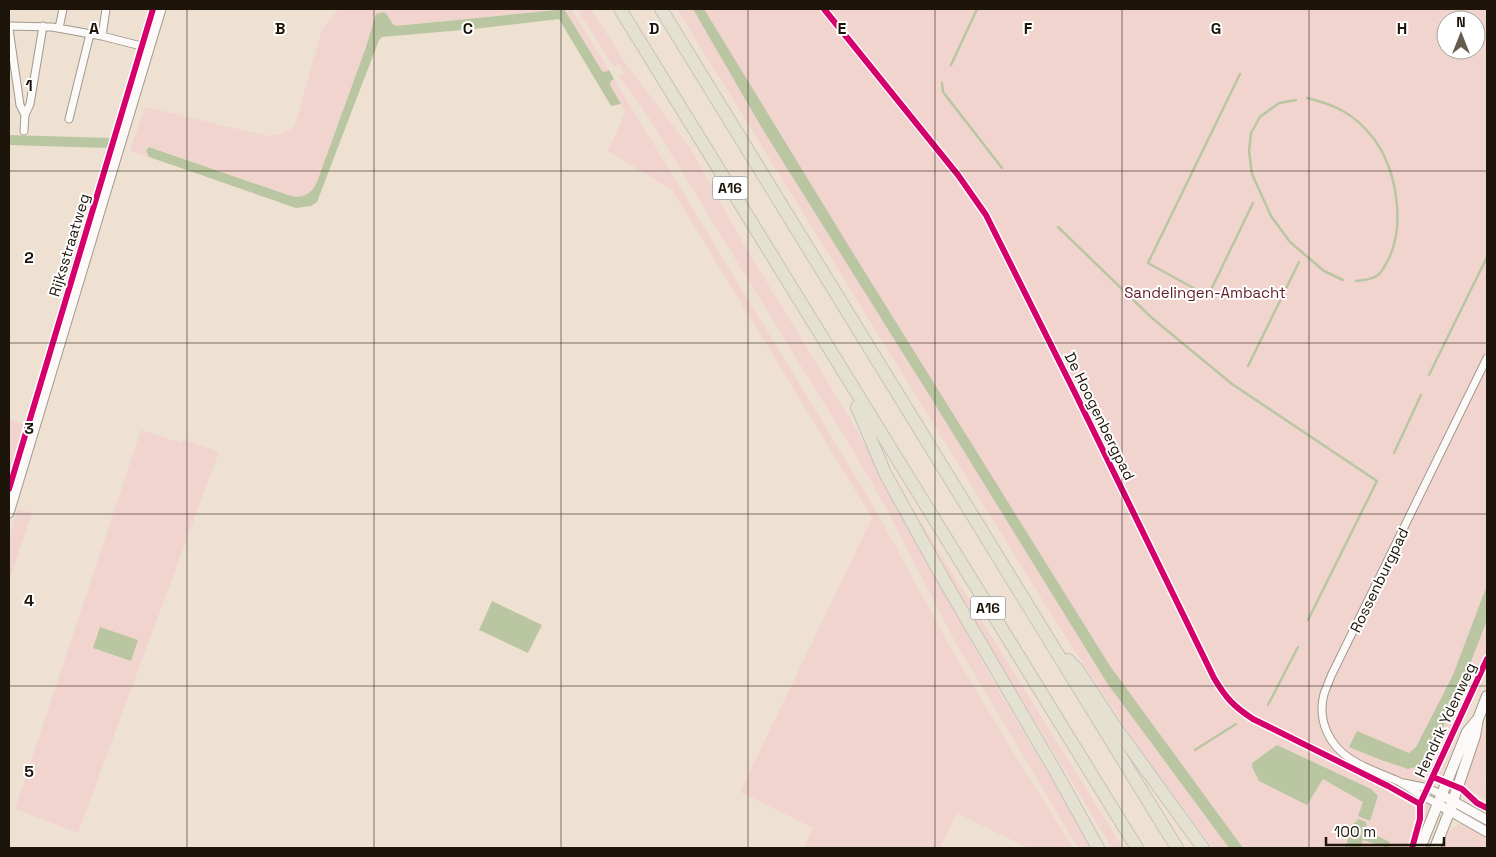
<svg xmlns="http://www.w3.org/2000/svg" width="1496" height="857" font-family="'Space Grotesk',sans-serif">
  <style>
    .green { fill: #f2d4cf; fill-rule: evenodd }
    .water { fill: #b9c6a1 }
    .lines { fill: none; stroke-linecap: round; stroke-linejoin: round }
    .stream { stroke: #b9c6a1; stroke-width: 2.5 }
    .minor-casing { stroke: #a2988c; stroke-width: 9 }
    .tertiary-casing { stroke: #a2988c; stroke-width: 11 }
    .secondary-casing { stroke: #a2988c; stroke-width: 12 }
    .motorway-casing { stroke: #c7c1ba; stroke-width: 14 }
    .minor { stroke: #fcfaf8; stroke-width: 7 }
    .tertiary { stroke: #fcfaf8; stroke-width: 9 }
    .secondary { stroke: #fcfaf8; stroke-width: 10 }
    .motorway { stroke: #e5e1d1; stroke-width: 12 }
    .cycleway-casing { stroke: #fff; stroke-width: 9 }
    .cycleway { stroke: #d6006c; stroke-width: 6 }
    .grid { fill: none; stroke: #1d140a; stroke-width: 1; stroke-opacity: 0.55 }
    .labels { text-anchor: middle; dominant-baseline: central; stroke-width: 4; stroke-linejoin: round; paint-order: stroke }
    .shield { fill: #fff; stroke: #615a54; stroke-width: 1 }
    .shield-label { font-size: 14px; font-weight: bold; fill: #1d140a }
    .street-label { font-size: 15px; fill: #1d140a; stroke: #fff }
    .park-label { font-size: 15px; fill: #5f1b26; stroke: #fff }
    .grid-label { font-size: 16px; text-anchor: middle; font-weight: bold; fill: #1d140a; stroke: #fff; stroke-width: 4; stroke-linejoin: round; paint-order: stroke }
  </style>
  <rect width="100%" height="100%" fill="#eee1d2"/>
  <!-- green -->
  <path class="green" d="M339,9H557L558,10L395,26L389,16L372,27L366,46L317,182C312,193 303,199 291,196L157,149L149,147L146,150L149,157L130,151L145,107L268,136C279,134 287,133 295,125L322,29Z
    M564,9H571L609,70L605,72H602Z
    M577,9H591L626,64L690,148L742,241L858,432L991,678L1072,813L1090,848H1078L953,638L886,508L858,459L649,118L619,76L624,73L619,64L614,67Z
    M677,9H1487V598L1443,727L1464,680L1487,620V671L1482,685L1465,718L1441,776L1431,786L1420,783L1416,795L1427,801L1432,809L1416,848H1234L1112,673L721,56L763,130L931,398L1107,683L1229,848H1213L1141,751L1059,627ZM1446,20H1476V50H1446Z
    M614,79L869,498L948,643L1012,750L1073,848H1028L957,813L940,848H804L813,828L740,792L872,518L672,190L608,151L625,112L610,84L611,81Z
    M9,419L24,424L10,470L9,469Z
    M141,430L181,443L183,439L219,452L78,833L15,809Z
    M904,495L1123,848H1112L1101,830L934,554Z
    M18,509L32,513L9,582V538Z
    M1487,721V770L1484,781L1487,784V801L1463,785Z
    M1460,824L1471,825L1487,835V848H1441C1445,836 1448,829 1460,824Z"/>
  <!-- water -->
  <path class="water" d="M557,9H564L602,71L605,72L609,70L614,79L611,81L610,85L621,104L611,106L559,19L474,29L382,37L379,40L317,202L311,206L296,208L149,157L146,150L149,147L291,196C303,199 312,193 317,182L366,47L376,14L384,12C389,16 391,22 395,26L557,10Z
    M693,9H704L853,253L1110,666L1243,848H1229L1107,683L931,398L763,130Z
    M9,135L111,138L108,148L9,145Z
    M1487,585V620L1464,680L1443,727L1420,766L1408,769L1381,760L1349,747L1357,731L1409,753L1416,747L1453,675Z
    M492,601L542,625L528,653L479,630Z
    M100,627L138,640L131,661L93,648Z
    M1277,745L1371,789L1378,796L1370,821L1358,816L1363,802L1323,779L1307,805L1259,781L1252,767V763Z
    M1359,819L1366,822L1367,831L1390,842L1388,848L1363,840L1360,848H1345L1353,824Z"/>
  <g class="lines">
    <!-- stream -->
    <path class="stream" d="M951,65L977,9
      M1240,74L1148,263L1208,296L1253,203
      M942,83L943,92L1002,168
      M1307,98C1336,105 1355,114 1374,139C1396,169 1405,221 1390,256C1387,262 1383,271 1378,275C1372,280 1363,280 1356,281
      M1296,100L1279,103L1260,117L1251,133L1249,151L1252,174L1271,216L1290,242L1324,271L1343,280
      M1058,227L1152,318L1232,384L1377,481L1308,620
      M1248,366L1299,262
      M1429,375L1487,257
      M1394,453L1421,395
      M1268,705L1298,647
      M1195,750L1236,724"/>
    <defs>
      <path id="minor" d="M9,26L52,27L102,36L149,48
        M59,28L63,9
        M9,29L20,105L25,115
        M102,36L106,9
        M69,119L90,34
        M24,131L25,115L30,104L43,26
        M1404,783L1428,788L1442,795
        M1438,804C1430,800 1422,796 1414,791C1409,788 1404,784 1398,781C1383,774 1366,769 1352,760C1329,746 1317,720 1324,694C1326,688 1329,682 1331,676L1487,358"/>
      <path id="tertiary" d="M9,513L161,9
        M1442,795L1487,820
        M1438,804L1487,832"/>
      <path id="secondary" d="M1420,848L1467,732L1477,720
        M1435,848L1450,810L1475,736L1478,719L1487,696"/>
      <path id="motorway" d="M620,9L1137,848
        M661,9L1177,848
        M857,407L885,473L941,575L1057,774L1098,848
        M1068,660L1077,669L1116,728L1203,848"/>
    </defs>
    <!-- minor casing -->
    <use href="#minor" class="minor-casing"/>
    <!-- tertiary casing -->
    <use href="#tertiary" class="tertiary-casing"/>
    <!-- secondary casing -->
    <use href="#secondary" class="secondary-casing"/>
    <!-- motorway casing -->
    <use href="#motorway" class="motorway-casing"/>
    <!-- minor -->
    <use href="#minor" class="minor"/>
    <!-- tertiary -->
    <use href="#tertiary" class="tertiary"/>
    <!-- secondary -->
    <use href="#secondary" class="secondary"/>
    <!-- motorway -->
    <use href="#motorway" class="motorway"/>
    <defs>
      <path id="cycleway" d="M824,9L958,175L986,215L1076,395L1214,678C1226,698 1233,706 1253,719L1388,786L1420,804
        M9,489L153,9
        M1433,777L1462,789L1477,803L1487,808
        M1412,848L1420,819V804L1487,659"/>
    </defs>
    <!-- cycleway casing -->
    <use href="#cycleway" class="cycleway-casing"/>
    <!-- cycleway -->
    <use href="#cycleway" class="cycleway"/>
  </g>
  <!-- grid -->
  <path class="grid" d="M187,9V848M374,9V848M561,9V848M748,9V848M935,9V848M1122,9V848M1309,9V848M9,171H1487M9,343H1487M9,514H1487M9,686H1487"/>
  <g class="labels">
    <!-- shield labels -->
    <g class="shield">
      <rect x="712.5" y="176.5" width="35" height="23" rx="4"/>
      <rect x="970.5" y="596.5" width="35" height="23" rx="4"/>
    </g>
    <g class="shield-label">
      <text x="730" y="188">A16</text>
      <text x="988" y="608">A16</text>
    </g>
    <!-- street labels -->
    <g class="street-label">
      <text transform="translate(69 245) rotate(-73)">Rijksstraatweg</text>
      <text transform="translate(1100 416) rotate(64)">De Hoogenbergpad</text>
      <text transform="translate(1379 580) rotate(-64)">Rossenburgpad</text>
      <text transform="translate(1445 720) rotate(-65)">Hendrik Ydenweg</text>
    </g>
    <!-- park labels -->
    <g class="park-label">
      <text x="1205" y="292">Sandelingen-Ambacht</text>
    </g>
  </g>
  <g class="grid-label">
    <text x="94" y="34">A</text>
    <text x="280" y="34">B</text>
    <text x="468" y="34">C</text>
    <text x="654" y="34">D</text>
    <text x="842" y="34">E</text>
    <text x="1028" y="34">F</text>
    <text x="1216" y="34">G</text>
    <text x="1402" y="34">H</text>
    <text x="29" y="91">1</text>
    <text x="29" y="263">2</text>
    <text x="29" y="434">3</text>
    <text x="29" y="606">4</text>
    <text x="29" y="777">5</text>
  </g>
  <!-- border -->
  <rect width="1496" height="857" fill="none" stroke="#1d140a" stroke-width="20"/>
  <!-- north arrow -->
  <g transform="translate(1461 35)"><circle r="24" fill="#ffffff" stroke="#a5a19d"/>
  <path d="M0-4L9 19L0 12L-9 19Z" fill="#665c50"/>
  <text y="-8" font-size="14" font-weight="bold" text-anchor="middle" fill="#1d140a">N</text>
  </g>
  <!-- scale -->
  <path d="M1326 837v8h118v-8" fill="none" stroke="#1d140a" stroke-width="2.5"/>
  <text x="1334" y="837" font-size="15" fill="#1d140a" stroke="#ffffff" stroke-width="4" paint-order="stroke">100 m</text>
</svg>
